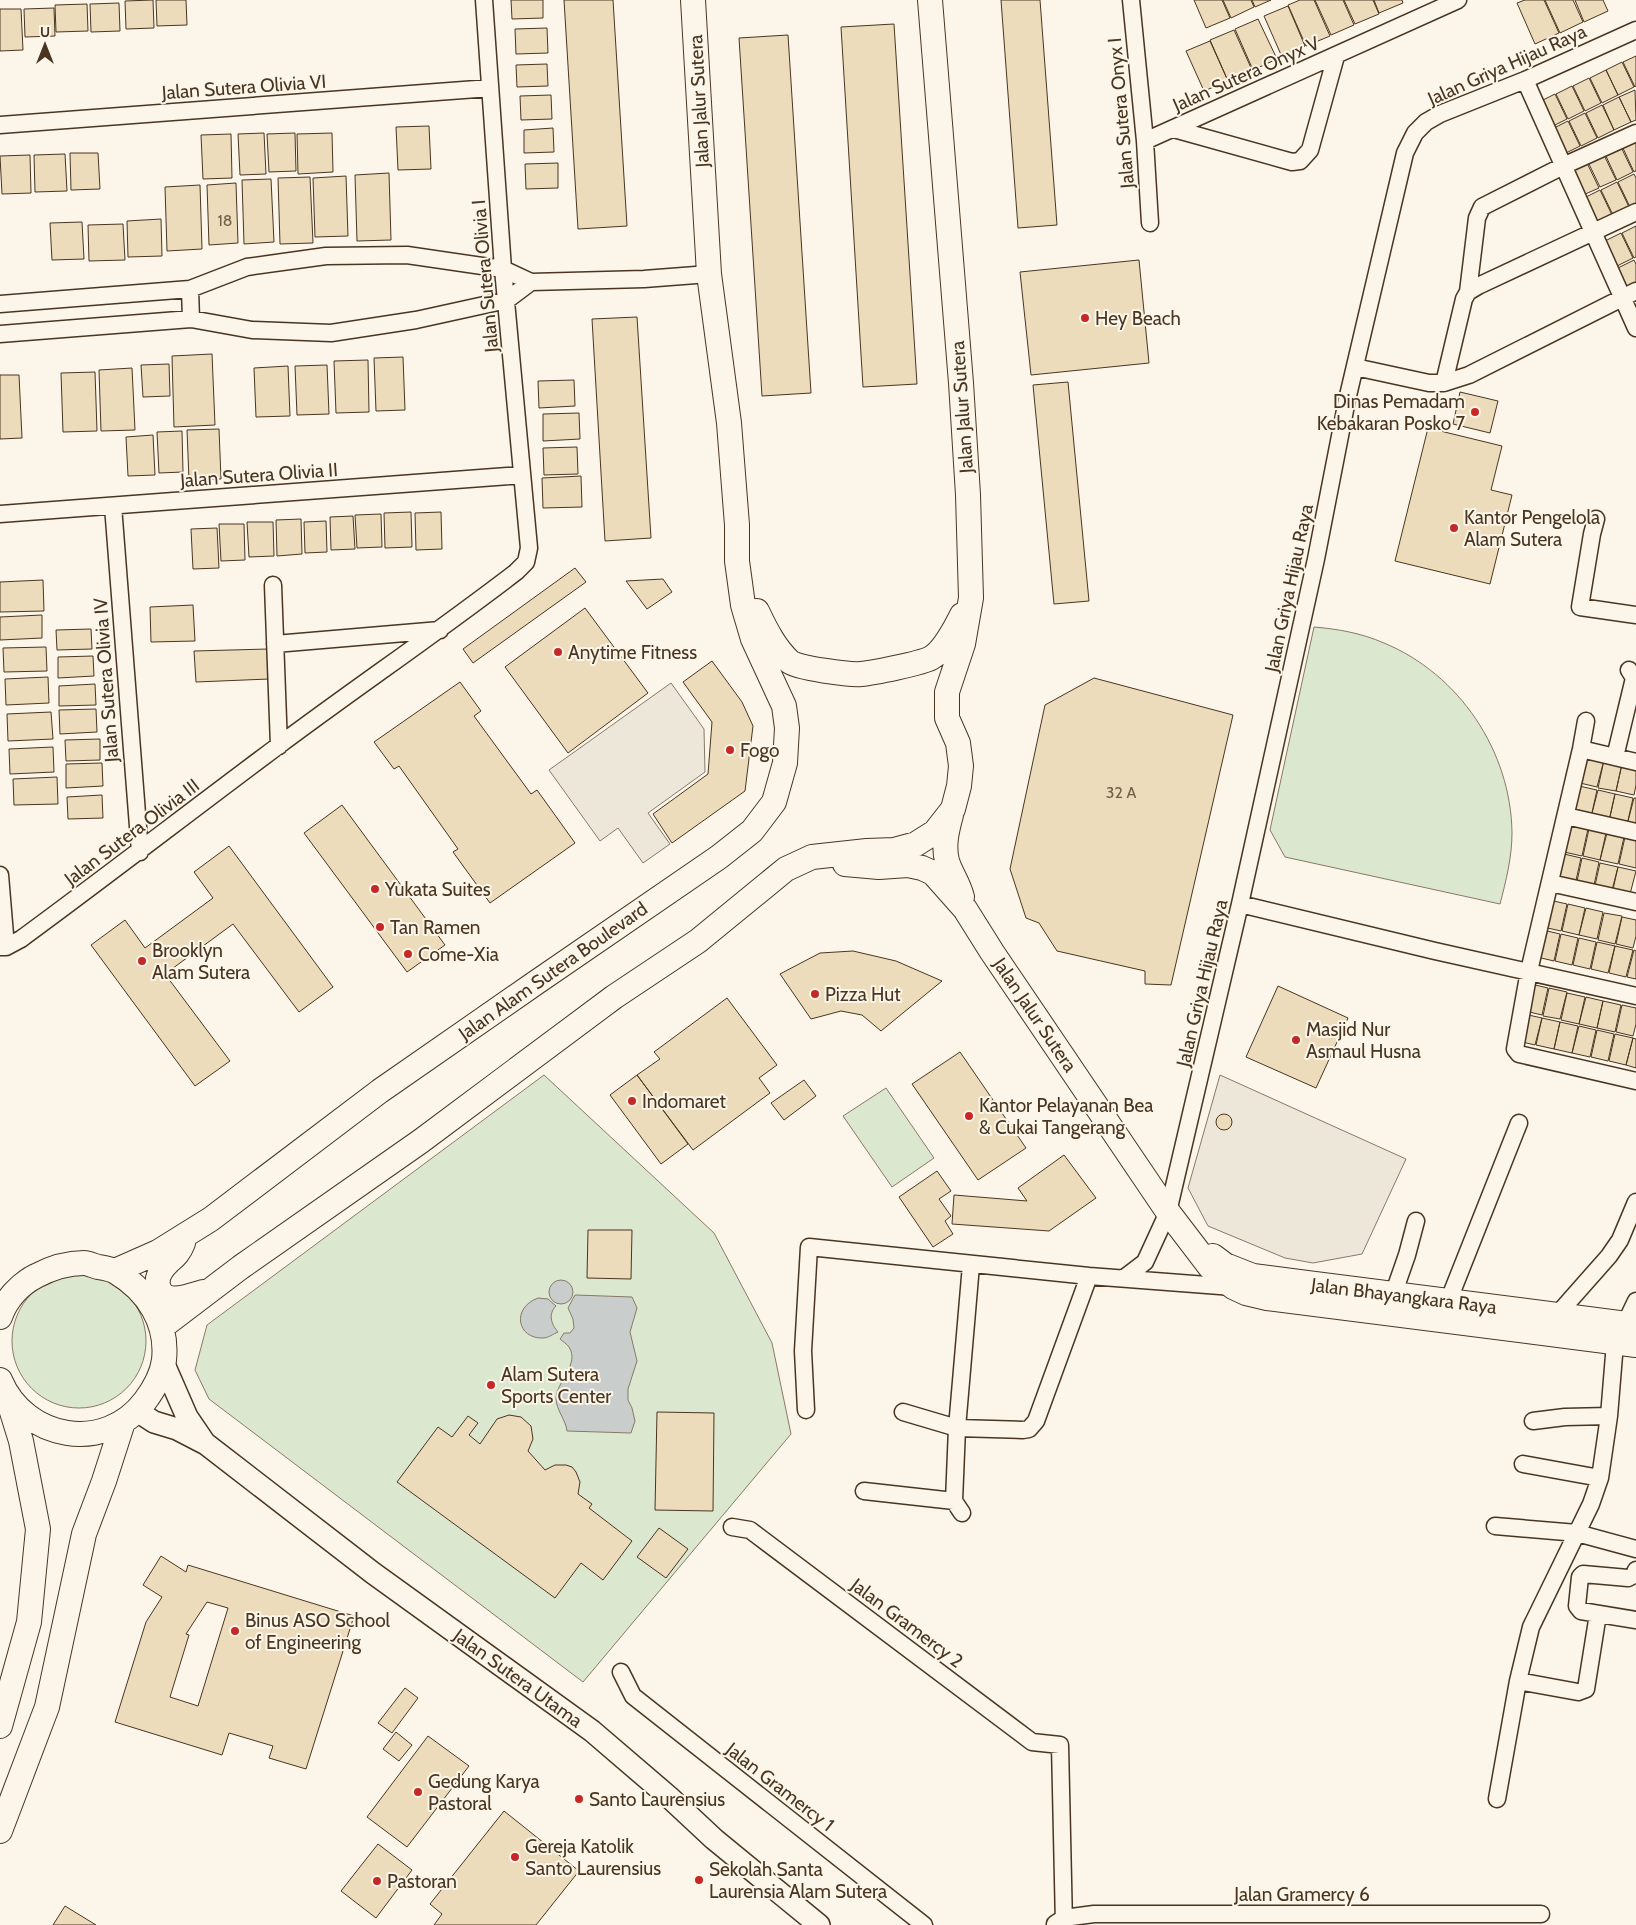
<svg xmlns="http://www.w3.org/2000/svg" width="1636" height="1925" font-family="Cabin,sans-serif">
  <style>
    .green { fill: #dce7d0; stroke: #887966 }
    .parking { fill: #ede7d9; stroke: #887966 }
    .water { fill: #c9cecd; stroke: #887966 }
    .building { fill: #ecdcbc; stroke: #4a3520; fill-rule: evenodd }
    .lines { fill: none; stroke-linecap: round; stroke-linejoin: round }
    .minor-casing { stroke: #4a3520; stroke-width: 19 }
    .tertiary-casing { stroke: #4a3520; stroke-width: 24 }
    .secondary-casing { stroke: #4a3520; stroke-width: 26 }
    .minor { stroke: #fbf6e9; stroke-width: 16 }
    .tertiary { stroke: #fbf6e9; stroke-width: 21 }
    .secondary { stroke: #fbf6e9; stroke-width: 24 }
    .poi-dot { fill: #c62828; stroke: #fbf6e9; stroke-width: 2 }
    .labels { text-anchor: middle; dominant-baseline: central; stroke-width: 4; stroke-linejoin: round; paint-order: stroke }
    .number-label { font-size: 16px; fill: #725f47 }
    .street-label { font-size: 19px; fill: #4a3520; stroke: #fbf6e9 }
    .poi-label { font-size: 19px; fill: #4a3520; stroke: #fbf6e9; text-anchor: start }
  </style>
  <rect width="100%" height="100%" fill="#fbf6e9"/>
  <!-- green -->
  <path class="green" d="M1314,627C1338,629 1361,633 1384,643C1459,674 1511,751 1512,833C1512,857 1506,881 1500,904L1285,857L1270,830Z
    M544,1075L714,1233L772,1343L791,1434L583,1682L209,1399L195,1370L207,1325Z
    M886,1088L934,1158L892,1187L843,1116Z
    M12 1341a67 67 0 1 1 134 0a67 67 0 1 1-134 0Z"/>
  <!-- parking -->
  <path class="parking" d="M671,683L704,729L705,772L648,813L670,844L643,863L618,828L600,841L549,770Z
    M1220,1075L1406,1159L1362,1254L1313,1263L1285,1258L1208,1226L1188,1188Z"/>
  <!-- water -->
  <path class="water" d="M549 1292a12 12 0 1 1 24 0a12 12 0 1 1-24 0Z
    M575,1295L632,1297L637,1308L630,1332L637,1361L628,1389V1400L632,1408L635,1421L631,1433L567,1431C566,1420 556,1410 556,1398C557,1381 580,1364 569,1347C567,1344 562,1341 560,1339L564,1333H570L574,1328L573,1319L568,1308Z
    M538,1298L548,1299L556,1306C548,1314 551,1324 558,1332C553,1334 548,1338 543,1338C517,1339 511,1308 538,1298Z"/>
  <!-- building -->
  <path class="building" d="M153,0L154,28L126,29L125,1Z
    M156,0H186L187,25L157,26Z
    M511,0H543V18L512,19Z
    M564,0H613L627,226L578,229Z
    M1001,0H1040L1057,225L1018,228Z
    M1194,0H1222L1230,18L1206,28Z
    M1223,0H1251L1254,7L1231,18Z
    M1252,0H1271L1255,7Z
    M1300,0H1314L1330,36L1306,46L1288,5Z
    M1315,0H1343L1354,25L1331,35Z
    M1344,0H1373L1379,14L1355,24Z
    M1374,0H1402L1403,3L1379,13Z
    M1525,0H1544L1559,33L1535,44L1517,3Z
    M1545,0H1573L1583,22L1560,33Z
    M1575,0H1603L1608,11L1584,22Z
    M119,3L120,31L91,32L90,4Z
    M87,4L88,31L56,32L55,5Z
    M1288,6L1305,46L1282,57L1264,16Z
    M54,8L55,36L25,37L24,9Z
    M0,9H21L23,50L0,51Z
    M1258,19L1277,59L1253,70L1235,29Z
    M894,24L917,384L863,387L841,27Z
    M547,28L548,53L516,54L515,29Z
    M1234,30L1252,70L1228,81L1210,40Z
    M788,35L811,393L762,396L739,38Z
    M1210,41L1228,81L1204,91L1186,51Z
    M1636,56V86L1635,87L1623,62Z
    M1622,62L1634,87L1618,95L1606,70Z
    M547,64L548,86L517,87L516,65Z
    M1606,70L1618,95L1602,103L1590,78Z
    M1589,78L1601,103L1585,111L1573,86Z
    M1572,86L1584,111L1568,119L1556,94Z
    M1635,90L1636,120L1631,122L1619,97Z
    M1555,94L1567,119L1551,127L1539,102Z
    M551,95L552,119L521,120L520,96Z
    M1619,97L1631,122L1614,130L1603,105Z
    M1602,105L1614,130L1598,138L1586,113Z
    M1585,113L1597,138L1581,146L1569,121Z
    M1568,121L1580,146L1564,154L1552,129Z
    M429,126L431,169L398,170L396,127Z
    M553,128L554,152L524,153V130Z
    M264,133L266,174L240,175L238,134Z
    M295,133L296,171L269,172L267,134Z
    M332,133L333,172L298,174L297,134Z
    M231,134L232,178L203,179L201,135Z
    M1636,140V171L1634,172L1622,146Z
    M1621,147L1633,172L1617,180L1605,154Z
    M70,153H98L100,189L71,190Z
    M65,154L67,191L35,192L34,155Z
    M30,155L31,193L2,194L0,156Z
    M1604,155L1616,180L1600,187L1588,162Z
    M558,163V188L526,189L525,164Z
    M1587,163L1599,188L1583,195L1571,170Z
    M389,173L391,240L357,241L355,175Z
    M1634,174L1636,178V204L1630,207L1618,182Z
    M346,176L348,236L315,237L313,178Z
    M310,177L313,243L280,244L278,178Z
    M271,179L274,242L244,244L242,180Z
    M1617,182L1629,207L1613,215L1601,190Z
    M236,183L238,243L209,245L207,185Z
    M200,185L202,249L167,251L165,187Z
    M1600,190L1612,215L1596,223L1584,198Z
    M161,219L162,256L128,257L127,221Z
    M82,222L84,259L52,260L50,223Z
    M123,224L125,260L89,261L88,225Z
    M1636,226V257L1634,258L1622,233Z
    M1621,233L1633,258L1617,266L1605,241Z
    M1139,260L1149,363L1031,375L1020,272Z
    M1634,260L1636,264V290L1630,293L1618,268Z
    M637,317L651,538L605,541L592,319Z
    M212,354L215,425L174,427L172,356Z
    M403,357L405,410L376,411L374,358Z
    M368,360L369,412L336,413L334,361Z
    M169,364L170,396L143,397L141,365Z
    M327,365L329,414L297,415L295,366Z
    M288,366L290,416L256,417L254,368Z
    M132,368L135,430L101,431L99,370Z
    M95,372L97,431L63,432L61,373Z
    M0,375H19L22,438L0,439Z
    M574,380L575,406L539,408L538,381Z
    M1068,382L1089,601L1054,604L1033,385Z
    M1460,392L1498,401L1490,433L1453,424Z
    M579,413L580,439L543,441V414Z
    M1428,428L1502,446L1491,490L1512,495L1490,584L1395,561Z
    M219,429L221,479L189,480L187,430Z
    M182,431L183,472L159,473L157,432Z
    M153,435L155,475L128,476L126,437Z
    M577,447L578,474L544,475L543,448Z
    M581,476L582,507L543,508L542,478Z
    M411,512L412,547L385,548L384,513Z
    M441,512L442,549L416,550L415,513Z
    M381,514L382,547L357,548L355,515Z
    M353,516L355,549L331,550L330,517Z
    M301,519L302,554L277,556L276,520Z
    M326,521L327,552L305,553L304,522Z
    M247,522H273L274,556L249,557Z
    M219,524H244L245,560L221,561Z
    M217,528L219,568L193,569L191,529Z
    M575,568L586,582L473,663L463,649Z
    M663,579L672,592L647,609L626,581Z
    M43,580L44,611L0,612V582Z
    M193,605L195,641L151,642L150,607Z
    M585,608L648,693L568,753L505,667Z
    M42,615V638L0,640V617Z
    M91,629L92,649L57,650L56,630Z
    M46,647L47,671L4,672L3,648Z
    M268,649L269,679L196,682L194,651Z
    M93,656L94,676L58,678V657Z
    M712,661L742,702L753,726L745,791L672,843L653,814L708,774L712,722L683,682Z
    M48,677L49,703L6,705L5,679Z
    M1094,678L1233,715L1171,985L1145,984V971L1057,951L1039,923L1026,918L1010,869L1045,705Z
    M460,682L481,711L474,716L531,794L537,790L575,843L490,903L453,852L458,849L399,766L394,769L374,742Z
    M95,684L96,705L59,706V686Z
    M96,709L97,732L60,734L59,710Z
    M51,712L53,739L8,741L7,714Z
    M100,739V760L66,761L65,740Z
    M53,747L54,772L10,774L9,749Z
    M1586,756L1604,760L1597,787L1580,783Z
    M1604,760L1622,764L1616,791L1598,788Z
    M102,763L103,786L66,788V764Z
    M1622,764L1636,768V785L1634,795L1616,791Z
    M57,777L58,804L14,805L13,779Z
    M1579,786L1597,790L1591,817L1573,813Z
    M1598,790L1615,794L1609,821L1591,817Z
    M1615,794L1633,798L1627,825L1609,821Z
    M102,795L103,818L68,819L67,797Z
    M1634,798H1636V827L1627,825Z
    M342,805L445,945L407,972L304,833Z
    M1571,825L1588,829L1582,856L1564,852Z
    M1589,829L1606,833L1600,860L1583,856Z
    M1607,833L1624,837L1618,864L1600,860Z
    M1625,837L1636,840V868L1619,864Z
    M229,846L333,987L299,1012L233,924L165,974L230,1061L195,1086L91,945L125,920L145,948L213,898L194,872Z
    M1564,854L1581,858L1575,885L1557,881Z
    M1582,858L1599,862L1593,890L1576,886Z
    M1600,863L1618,867L1611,894L1594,890Z
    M1618,867L1636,871L1629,898L1612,894Z
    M1549,900L1567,904L1561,931L1543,927Z
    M1568,904L1585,908L1579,935L1562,931Z
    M1586,908L1603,912L1597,939L1579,935Z
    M1604,913L1622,916L1615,944L1598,940Z
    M1622,917L1636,920V936L1633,948L1616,944Z
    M1543,930L1560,934L1554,961L1537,957Z
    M1561,934L1578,938L1572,965L1555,961Z
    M1579,938L1596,942L1590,969L1573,965Z
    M1597,942L1615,946L1608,973L1591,969Z
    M1615,946L1633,950L1626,977L1609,973Z
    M1634,950L1636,951V979L1627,977Z
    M853,951L896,961L942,981L881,1031L862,1015L841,1011L811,1019L780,974L820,953Z
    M1531,984L1548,988L1542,1015L1525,1011Z
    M1278,986L1348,1018L1316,1088L1246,1057Z
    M1549,988L1567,992L1560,1019L1543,1016Z
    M1567,993L1585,997L1579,1024L1561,1020Z
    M1586,997L1603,1001L1597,1028L1579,1024Z
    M727,998L777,1065L759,1078L770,1093L693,1150L637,1075L660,1059L654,1052Z
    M1603,1001L1621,1005L1615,1032L1597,1028Z
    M1622,1005L1636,1008V1024L1633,1036L1616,1032Z
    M1524,1014L1542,1018L1535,1045L1518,1041Z
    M1542,1018L1560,1022L1554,1049L1536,1045Z
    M1560,1022L1578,1026L1572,1053L1554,1049Z
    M1579,1026L1596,1030L1590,1057L1572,1053Z
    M1597,1030L1614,1034L1608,1061L1591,1057Z
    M1615,1034L1633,1038L1626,1065L1609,1061Z
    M1633,1038L1636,1039V1068L1626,1065Z
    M960,1052L1026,1148L978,1180L912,1084Z
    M637,1075L688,1144L661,1164L610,1095Z
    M804,1080L816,1096L784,1120L771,1103Z
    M1216 1122a8 8 0 1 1 16 0a8 8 0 1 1-16 0Z
    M1064,1155L1096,1198L1049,1231L952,1224L954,1195L1027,1201L1018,1188Z
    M937,1171L951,1191L939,1199L951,1216L945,1221L953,1234L933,1247L899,1197Z
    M588,1230H632L631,1279L587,1278Z
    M657,1412L714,1413L713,1511L655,1510Z
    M509,1415L521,1417L531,1426L533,1439L528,1451L545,1470L555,1465H566L572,1467L576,1472L580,1482L578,1494L592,1504L589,1508L632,1541L603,1580L581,1563L555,1598L397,1482L438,1427L452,1437L468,1416L478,1423L469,1435L480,1444L497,1419Z
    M659,1528L688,1549L666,1578L637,1557Z
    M161,1556L186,1572L188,1565L354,1616L306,1769L269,1758L273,1746L229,1733L222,1755L115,1722L146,1622L162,1597L143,1585ZM207,1602L228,1608L198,1706L170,1697L189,1635L186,1634Z
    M405,1688L418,1698L392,1733L378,1723Z
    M396,1732L412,1745L399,1761L383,1749Z
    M428,1736L469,1766L407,1847L367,1817Z
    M504,1811L579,1871L536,1925H434L442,1914L430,1904Z
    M378,1844L412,1870L376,1918L341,1891Z
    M65,1906L96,1925H53Z"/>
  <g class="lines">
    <defs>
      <path id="minor" d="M1131,0L1145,141L1150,223
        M1525,80L1636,328
        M0,125L490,88
        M1174,129L1292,162L1300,161L1310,150L1336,56
        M1145,141L1458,0
        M190,289L191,319
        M1468,292L1477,218L1482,207L1563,166L1636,133
        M0,304L190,289L247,267L326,256L407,255L503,269L531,282L644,279L709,274
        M0,334L191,319L252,330L331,333L416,320L507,300L531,282
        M1355,367L1429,383H1444L1469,375L1636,291
        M1444,383L1464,299L1468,292L1478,286L1636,212
        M113,506L140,852
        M0,514L522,475
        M1596,519L1592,534L1580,607L1636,615
        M273,585L279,746
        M275,644L440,630
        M1586,721L1581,749L1529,971L1515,1049L1519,1054L1636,1081
        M1581,749L1636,762
        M1615,757L1634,678L1629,670
        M1566,816L1636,832
        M0,875L6,947
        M1550,883L1636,902
        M1240,904L1435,951L1636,996
        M0,947H6L21,939C107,876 192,810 278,746C357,687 438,632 516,572L526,562L529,548L503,269L484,0
        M1124,1278L1145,1262L1168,1212L1240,904L1316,559L1347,400L1405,153L1415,133L1426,122L1440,114L1525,80L1636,30
        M1393,1295L1407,1255L1416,1221
        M1448,1302L1519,1123
        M1556,1316L1609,1256L1620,1240L1636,1202
        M1625,1324L1636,1301
        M806,1410L803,1351L809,1247L1089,1276L1233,1287
        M903,1412L957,1428L1023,1430L1029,1429L1036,1421L1089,1276
        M1533,1421L1565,1417L1609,1416
        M1523,1464L1600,1478
        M864,1491L954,1501
        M962,1513L954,1501L957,1428L971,1265
        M1495,1526L1577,1533L1636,1549
        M732,1527L750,1530L1032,1742L1060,1745L1064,1925
        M1636,1570L1634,1575L1628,1578L1583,1574L1580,1577L1577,1606L1581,1611L1636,1620
        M621,1672L633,1696L924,1925
        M1518,1681L1578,1692L1586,1689L1598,1614
        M1497,1799L1518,1681L1531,1627L1591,1504L1600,1478L1609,1416L1615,1343
        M1055,1924L1064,1918L1094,1914H1541"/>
      <path id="tertiary" d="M163,1362L187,1417L204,1442
        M137,1411L154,1422L177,1429L206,1444L373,1573L592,1731L669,1797L714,1839L819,1925"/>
      <path id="secondary" d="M757,611C766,630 775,648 790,662C797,668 850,675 861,674C873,673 922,663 931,658C945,650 955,628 962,615
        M951,815C947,830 943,845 947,861C951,874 958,882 962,897
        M845,864L879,867L908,865L922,868L933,873L965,909L992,952L1168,1212L1210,1267L1233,1287L1246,1293L1267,1298L1636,1345
        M183,1243C177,1259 168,1259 161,1271C158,1276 157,1281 158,1286C164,1307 189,1296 203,1292
        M1213,1256L1225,1265L1253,1276L1636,1325
        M115,1271L158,1252L211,1219L380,1091L534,984L719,857L752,831L774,802L785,763L787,728L784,706L753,639L743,605L737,561V525L729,423L709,274L693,0
        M0,1317C6,1299 20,1284 36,1276C51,1268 66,1263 84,1263C88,1263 94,1266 98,1267C104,1268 111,1269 116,1272C148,1291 168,1323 164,1360C162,1375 154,1389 145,1401C105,1454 25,1440 0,1380
        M162,1327L241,1267L421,1141L614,997L698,941L786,869L812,857L867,851L894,850L916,844L935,832L953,809L959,786L961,766L958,743L947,718V692L963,644L971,598L968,495L961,383L930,0
        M0,1726L29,1622L38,1529L21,1441L8,1399
        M0,1831L47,1707L84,1534L104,1481L123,1422"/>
    </defs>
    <!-- minor casing -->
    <use href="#minor" class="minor-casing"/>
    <!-- tertiary casing -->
    <use href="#tertiary" class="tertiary-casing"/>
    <!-- secondary casing -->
    <use href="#secondary" class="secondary-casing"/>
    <!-- minor -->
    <use href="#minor" class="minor"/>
    <!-- tertiary -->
    <use href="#tertiary" class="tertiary"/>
    <!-- secondary -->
    <use href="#secondary" class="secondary"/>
  </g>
  <!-- markers -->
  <g class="poi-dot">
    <circle cx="1085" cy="318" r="5"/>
    <circle cx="1475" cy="412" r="5"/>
    <circle cx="1454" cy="528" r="5"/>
    <circle cx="558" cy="652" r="5"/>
    <circle cx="730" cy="750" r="5"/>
    <circle cx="375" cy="889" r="5"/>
    <circle cx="380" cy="927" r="5"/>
    <circle cx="408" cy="954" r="5"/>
    <circle cx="142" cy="961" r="5"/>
    <circle cx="815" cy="994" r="5"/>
    <circle cx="1296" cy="1040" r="5"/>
    <circle cx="632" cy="1101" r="5"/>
    <circle cx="969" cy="1116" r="5"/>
    <circle cx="491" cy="1385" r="5"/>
    <circle cx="235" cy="1631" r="5"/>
    <circle cx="418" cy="1792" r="5"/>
    <circle cx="579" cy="1799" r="5"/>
    <circle cx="515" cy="1857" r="5"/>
    <circle cx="699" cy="1880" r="5"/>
    <circle cx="377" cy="1881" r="5"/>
  </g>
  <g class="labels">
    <!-- number labels -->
    <g class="number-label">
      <text x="225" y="220">18</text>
      <text x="1121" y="792">32 A</text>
    </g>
    <!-- street labels -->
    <g class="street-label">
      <text transform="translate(1507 65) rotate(-24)">Jalan Griya Hijau Raya</text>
      <text transform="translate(1246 74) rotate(-24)">Jalan Sutera Onyx V</text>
      <text transform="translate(244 87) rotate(-4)">Jalan Sutera Olivia VI</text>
      <text transform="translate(699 101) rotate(-93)">Jalan Jalur Sutera</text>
      <text transform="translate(1121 113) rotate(-95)">Jalan Sutera Onyx I</text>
      <text transform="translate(485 276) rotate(-95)">Jalan Sutera Olivia I</text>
      <text transform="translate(962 407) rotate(-94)">Jalan Jalur Sutera</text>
      <text transform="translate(259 475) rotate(-4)">Jalan Sutera Olivia II</text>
      <text transform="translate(1289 588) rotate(-78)">Jalan Griya Hijau Raya</text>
      <text transform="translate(106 680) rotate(-94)">Jalan Sutera Olivia IV</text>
      <text transform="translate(132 832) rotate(-37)">Jalan Sutera Olivia III</text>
      <text transform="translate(553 971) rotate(-35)">Jalan Alam Sutera Boulevard</text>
      <text transform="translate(1202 983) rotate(-77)">Jalan Griya Hijau Raya</text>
      <text transform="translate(1035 1015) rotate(56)">Jalan Jalur Sutera</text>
      <text transform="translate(1404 1296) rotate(7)">Jalan Bhayangkara Raya</text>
      <text transform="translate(907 1623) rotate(37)">Jalan Gramercy 2</text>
      <text transform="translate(518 1678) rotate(36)">Jalan Sutera Utama</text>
      <text transform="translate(780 1787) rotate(38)">Jalan Gramercy 1</text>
      <text x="1302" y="1894">Jalan Gramercy 6</text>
    </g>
    <!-- poi labels -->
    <g class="poi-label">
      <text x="1095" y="318">Hey Beach</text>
      <text x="1465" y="401" text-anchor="end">Dinas Pemadam<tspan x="1465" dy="22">Kebakaran Posko 7</tspan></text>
      <text x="1464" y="517">Kantor Pengelola<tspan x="1464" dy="22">Alam Sutera</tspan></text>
      <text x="568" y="652">Anytime Fitness</text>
      <text x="740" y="750">Fogo</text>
      <text x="385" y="889">Yukata Suites</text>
      <text x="390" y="927">Tan Ramen</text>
      <text x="152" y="950">Brooklyn<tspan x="152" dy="22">Alam Sutera</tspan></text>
      <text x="418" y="954">Come-Xia</text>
      <text x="825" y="994">Pizza Hut</text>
      <text x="1306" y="1029">Masjid Nur<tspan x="1306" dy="22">Asmaul Husna</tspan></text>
      <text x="642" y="1101">Indomaret</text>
      <text x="979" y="1105">Kantor Pelayanan Bea<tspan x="979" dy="22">&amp; Cukai Tangerang</tspan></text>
      <text x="501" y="1374">Alam Sutera<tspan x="501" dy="22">Sports Center</tspan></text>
      <text x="245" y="1620">Binus ASO School<tspan x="245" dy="22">of Engineering</tspan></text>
      <text x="428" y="1781">Gedung Karya<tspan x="428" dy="22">Pastoral</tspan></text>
      <text x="589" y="1799">Santo Laurensius</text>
      <text x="525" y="1846">Gereja Katolik<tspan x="525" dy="22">Santo Laurensius</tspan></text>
      <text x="709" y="1869">Sekolah Santa<tspan x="709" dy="22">Laurensia Alam Sutera</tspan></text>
      <text x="387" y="1881">Pastoran</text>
    </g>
  </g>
  <!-- north arrow -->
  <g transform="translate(45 45)" stroke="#fbf6e9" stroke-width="4" paint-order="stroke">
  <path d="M0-4L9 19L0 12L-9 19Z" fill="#4a3520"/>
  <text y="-8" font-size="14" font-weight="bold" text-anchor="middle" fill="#4a3520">U</text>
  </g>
</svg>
